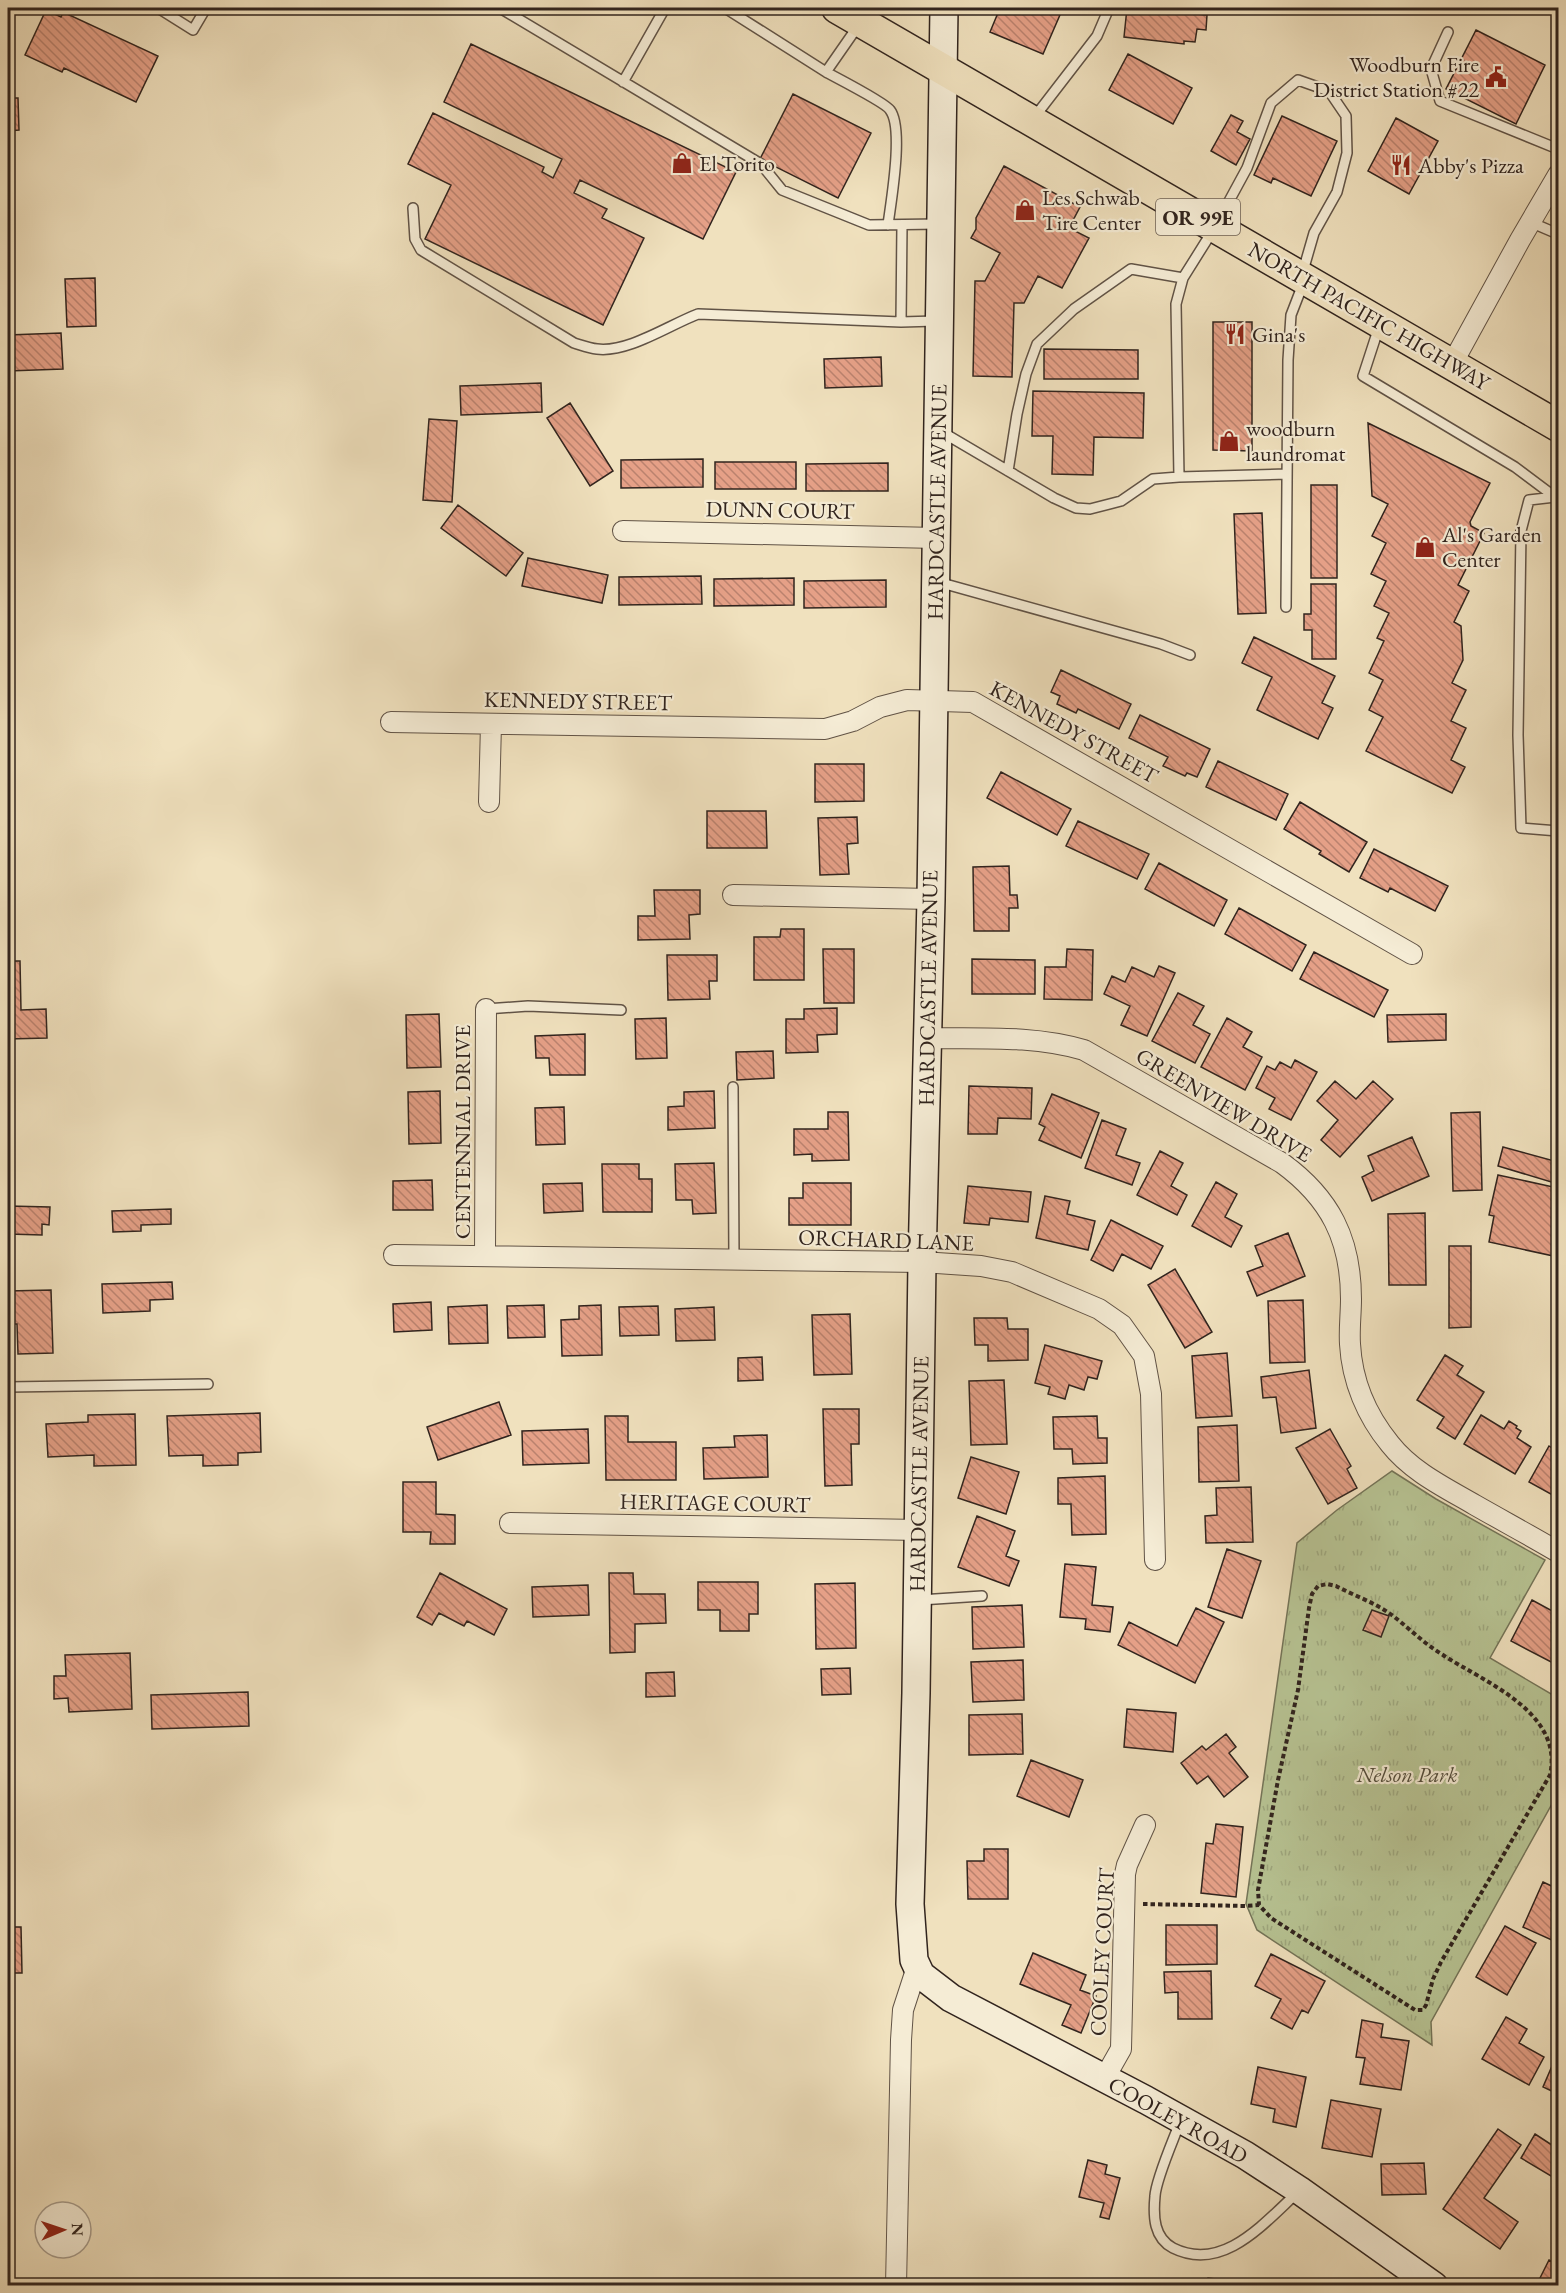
<svg xmlns="http://www.w3.org/2000/svg" width="1566" height="2293" font-family="'EB Garamond',serif">
  <style>
    .park { fill: url(#park-tufts); stroke: #747458; stroke-width: 1.5 }
    .building { fill: url(#building-back-hatch); stroke: #31241e; stroke-width: 1.5 }
    .lines { fill: none; stroke-linecap: round; stroke-linejoin: round }
    .lane-casing { stroke: #615346; stroke-width: 12 }
    .street-casing { stroke: #615346; stroke-width: 22 }
    .secondary-casing { stroke: #31241e; stroke-width: 30 }
    .primary-casing { stroke: #31241e; stroke-width: 33 }
    .path { stroke: #31241e; stroke-width: 4; stroke-dasharray: 4.5 3; stroke-linecap: butt }
    .lane { stroke: #f5ecd5; stroke-width: 9 }
    .street { stroke: #f5ecd5; stroke-width: 20 }
    .secondary { stroke: #f5ecd5; stroke-width: 27 }
    .primary { stroke: #f0e1be; stroke-width: 30 }
    .labels { text-anchor: middle; dominant-baseline: central; stroke-width: 4.5; stroke-linejoin: round; paint-order: stroke }
    .shield { fill: #f5ecd5; stroke: #6c6055; stroke-width: 1.5 }
    .shield-label { font-size: 21px; font-weight: bold; fill: #31241e }
    .poi-label { font-size: 22px; fill: #31241e; stroke: #f5ecd5; text-anchor: start }
    .street-label { font-size: 22px; fill: #31241e; stroke: #f5ecd5 }
    .park-label { font-size: 22px; font-style: italic; fill: #524c3b; stroke: #f5ecd5 }
  </style>
  <defs>
    <pattern id="park-tufts" width="24" height="20" patternUnits="userSpaceOnUse" patternTransform="scale(1.5)"><rect width="24" height="20" fill="#b7c393"/><path d="M3 7l-1-3M5 7V3M7 7l1-3M15 17l-1-3M17 17v-4M19 17l1-3" fill="none" stroke="#9ea77e"/></pattern>
    <pattern id="building-back-hatch" width="6" height="6" patternUnits="userSpaceOnUse" patternTransform="scale(1.5)"><rect width="6" height="6" fill="#e5a087"/><path d="M-1 5l2 2M0 0l6 6M5-1l2 2" fill="none" stroke="#ba826e"/></pattern>
  </defs>
  <rect width="100%" height="100%" fill="#f0e1be"/>
  <filter id="stains"><feTurbulence type="fractalNoise" baseFrequency=".00333" numOctaves="4"/><feColorMatrix values="0 0 0 0 .2 0 0 0 0 .09 0 0 0 0 .02 0 0 0 .5 -.17"/></filter>
  <radialGradient id="worn" r=".72"><stop offset=".6" stop-color="#630" stop-opacity="0"/><stop offset="1" stop-color="#630" stop-opacity=".3"/></radialGradient>
  <!-- park -->
  <path class="park" d="M1392,1471L1436,1499L1545,1560L1490,1658L1558,1698V1793L1431,2022L1432,2045L1257,1930L1246,1904L1297,1543L1337,1510Z"/>
  <!-- building -->
  <path class="building" d="M1000,8H1063L1043,54L990,32Z
    M1127,8L1207,15L1206,30L1197,29L1195,42L1184,41V44L1124,37Z
    M46,10L61,17L63,12L158,56L136,102L64,68L62,72L25,55Z
    M1476,30L1545,65L1516,124L1446,89Z
    M471,44L736,172L703,239L580,180L574,193L607,209L602,218L644,238L603,325L425,239L451,185L408,164L433,113L544,167L542,172L553,178L562,159L444,102Z
    M1128,54L1192,88L1173,124L1109,90Z
    M793,94L871,133L838,198L760,159Z
    M8,98H18L19,130L8,131Z
    M1231,115L1243,121L1237,132L1250,139L1236,165L1211,151Z
    M1282,116L1337,141L1311,196L1273,178L1271,183L1254,175Z
    M1396,118L1438,141L1409,194L1368,171Z
    M1004,166L1080,207L1069,228L1089,238L1062,288L1038,276L1024,303H1014L1012,377L973,376L975,281H985L1000,253L971,238L976,229V218Z
    M95,278L96,326L67,327L65,279Z
    M1213,322H1252V451L1213,450Z
    M61,333L63,369L8,371V335Z
    M1044,349L1138,350V379H1044Z
    M881,357L882,386L825,388L824,359Z
    M541,383L542,412L461,415L460,386Z
    M1033,391L1144,393L1143,438L1094,437L1093,475L1052,474L1053,436H1032Z
    M570,403L613,471L590,486L547,418Z
    M429,419L457,421L452,502L423,500Z
    M1368,423L1490,483L1470,522L1471,526L1484,533L1458,585L1469,591L1454,622L1461,626L1463,660L1452,683L1466,690L1451,721L1466,728L1451,760L1465,767L1452,793L1366,751L1383,717L1369,710L1383,680L1369,673L1384,641L1377,638L1389,613L1374,606L1386,581L1371,574L1386,543L1372,536L1388,504L1372,496Z
    M703,459V487L621,488V460Z
    M715,462H796V489H715Z
    M888,463V491H806V464Z
    M1311,485H1337V578H1311Z
    M458,505L523,553L506,576L441,528Z
    M1262,513L1266,613L1238,614L1234,514Z
    M528,558L608,575L602,603L522,586Z
    M701,576L702,604L619,605V577Z
    M794,578V605L714,606V579Z
    M886,580V607L804,608V581Z
    M1311,584H1336V659H1312V630H1304V614H1311Z
    M1254,637L1335,676L1322,703L1333,708L1318,739L1257,710L1272,677L1242,663Z
    M1061,670L1131,704L1119,729L1078,709L1076,713L1057,704L1060,696L1051,692Z
    M1140,715L1210,749L1197,777L1187,773L1185,776L1163,766L1168,757L1129,738Z
    M1218,761L1288,794L1276,820L1206,787Z
    M815,764H864V801L815,802Z
    M1001,772L1071,809L1057,835L987,798Z
    M1300,802L1367,842L1349,872L1319,854L1321,851L1284,829Z
    M707,811H766L767,848H707Z
    M857,817L858,843L847,844L849,874L820,875L818,818Z
    M1078,821L1149,854L1137,879L1066,846Z
    M1374,849L1448,886L1435,911L1390,888L1388,892L1360,878Z
    M1159,863L1227,900L1214,926L1145,889Z
    M1009,866L1010,895H1017L1018,908H1009V931H974L973,867Z
    M654,890H700V914L689,915L690,939L638,940V916H655Z
    M1239,908L1306,945L1292,971L1225,934Z
    M781,929H804V980H754V937H780Z
    M823,949H854V1003H824Z
    M1067,949L1093,950L1092,1000L1044,999L1045,967H1066Z
    M1314,952L1388,990L1374,1017L1300,979Z
    M667,955H717V981H709L710,999L668,1000Z
    M972,959L1035,960V994H972Z
    M8,961H20L21,1010L46,1009L47,1038L8,1039Z
    M1159,966L1175,973L1147,1036L1121,1025L1130,1006L1104,994L1112,976L1125,982L1132,967L1154,977Z
    M1178,993L1204,1006L1193,1025L1210,1034L1195,1063L1152,1041Z
    M837,1008V1034L817,1035L818,1052L786,1053V1019H804V1009Z
    M439,1014L441,1067L407,1068L406,1015Z
    M1446,1014V1040L1388,1042L1387,1015Z
    M666,1018L667,1058L636,1059L635,1019Z
    M1227,1018L1252,1032L1243,1047L1262,1057L1245,1090L1201,1067Z
    M585,1034V1075H550L549,1058H536L535,1036Z
    M773,1051L774,1078L737,1080L736,1052Z
    M1295,1060L1317,1072L1291,1120L1269,1109L1275,1098L1256,1088L1267,1066L1275,1070L1280,1062L1291,1068Z
    M1335,1081L1356,1099L1373,1081L1393,1099L1340,1157L1321,1140L1338,1120L1317,1101Z
    M969,1086L1032,1088L1031,1119L998,1118L997,1134H968Z
    M440,1091L441,1143L409,1144L408,1092Z
    M714,1091L715,1128L668,1130V1107L684,1106V1092Z
    M1052,1094L1099,1113L1081,1158L1039,1140L1045,1127L1039,1124Z
    M564,1107L565,1144L536,1145L535,1108Z
    M828,1112H848L849,1160L812,1161V1154L794,1155V1129H828Z
    M1480,1112L1482,1190L1453,1191L1451,1113Z
    M1102,1120L1126,1129L1116,1155L1140,1163L1132,1185L1085,1168Z
    M1412,1137L1429,1176L1372,1201L1362,1177L1374,1171L1368,1156Z
    M1503,1147L1558,1162V1184L1498,1166Z
    M1160,1151L1183,1163L1171,1186L1187,1195L1177,1215L1137,1195Z
    M714,1163L716,1213L693,1214L692,1200H676L675,1164Z
    M602,1164H639V1179H652V1212H603Z
    M1498,1175L1558,1188V1257L1489,1242L1494,1216L1489,1215Z
    M432,1180L433,1210H393V1181Z
    M1216,1182L1237,1194L1225,1217L1242,1226L1231,1247L1192,1226Z
    M582,1183L583,1211L544,1213L543,1184Z
    M803,1183H851V1225H789V1198H803Z
    M968,1186L1031,1192L1028,1222L990,1218L989,1225L964,1223Z
    M1045,1196L1070,1201L1067,1214L1095,1221L1088,1250L1036,1238Z
    M8,1206L50,1207L49,1225L42,1224V1235L8,1234Z
    M171,1209V1224L141,1225V1231L113,1232L112,1211Z
    M1425,1213L1426,1285H1389L1388,1214Z
    M1111,1220L1163,1246L1151,1269L1122,1254L1113,1271L1091,1260Z
    M1288,1233L1305,1276L1257,1296L1247,1272L1263,1266L1255,1246Z
    M1449,1246H1471V1327L1449,1328Z
    M1175,1269L1212,1332L1185,1348L1148,1285Z
    M172,1282L173,1299L150,1300V1311L103,1313L102,1284Z
    M51,1290L53,1353L18,1354L17,1324H8V1291Z
    M1303,1300L1305,1362L1270,1363L1268,1301Z
    M431,1302L432,1330L394,1332L393,1304Z
    M487,1305L488,1343L449,1344L448,1307Z
    M544,1305L545,1337L508,1338L507,1306Z
    M601,1305L602,1355L562,1356L561,1320L579,1319V1306Z
    M658,1306L659,1335L620,1336L619,1307Z
    M714,1307L715,1340L676,1341L675,1309Z
    M850,1314L852,1374L814,1375L812,1315Z
    M974,1318H1007L1008,1329H1028V1360L988,1361V1345H975Z
    M1045,1345L1102,1361L1097,1379L1088,1377L1084,1390L1069,1385L1065,1399L1048,1394L1050,1387L1035,1383Z
    M1227,1353L1232,1416L1196,1418L1192,1356Z
    M1445,1355L1463,1366L1457,1375L1484,1392L1455,1439L1437,1428L1444,1417L1417,1400Z
    M762,1357L763,1380L738,1381V1358Z
    M1309,1370L1316,1428L1281,1433L1276,1397L1263,1398L1261,1377Z
    M1004,1380L1007,1444L971,1445L969,1381Z
    M499,1402L511,1435L438,1460L427,1427Z
    M823,1409H859V1444H851L852,1485L825,1486Z
    M260,1413L261,1452L238,1453V1465L203,1466V1455L169,1456L167,1416Z
    M135,1414L136,1465L94,1466V1455L48,1457L46,1424L88,1422V1415Z
    M1481,1415L1504,1429L1509,1421L1517,1426L1516,1428L1521,1431L1517,1438L1531,1447L1515,1474L1464,1444Z
    M605,1416H628V1442H676V1480H606Z
    M1097,1416L1098,1438H1107V1463L1073,1464L1072,1449H1054L1053,1417Z
    M1237,1425L1239,1481L1199,1482L1198,1427Z
    M588,1429L589,1463L523,1465L522,1431Z
    M1330,1429L1351,1466L1347,1469L1357,1488L1328,1504L1296,1448Z
    M767,1435L768,1477L704,1479L703,1448L735,1447L734,1436Z
    M1549,1446L1558,1452V1498L1529,1482Z
    M971,1457L1019,1472L1006,1514L958,1498Z
    M1105,1476L1106,1534L1072,1535L1071,1504H1058V1478Z
    M403,1482H436V1514L455,1515V1544H430L431,1532H403Z
    M1251,1487L1253,1542L1206,1543L1205,1516L1217,1515L1216,1488Z
    M977,1516L1015,1531L1006,1556L1019,1561L1009,1586L958,1567Z
    M1227,1549L1261,1561L1242,1618L1208,1607Z
    M1065,1564L1096,1567L1092,1605L1113,1607L1110,1632L1085,1629L1086,1619L1060,1617Z
    M440,1573L507,1609L494,1635L467,1621L464,1626L439,1613L432,1625L417,1617Z
    M609,1573H633L634,1594H665L666,1623L635,1624V1652L610,1653Z
    M698,1582H758V1614H749V1631H720V1610H698Z
    M855,1583L856,1648L816,1649L815,1584Z
    M588,1585L589,1615L533,1617L532,1587Z
    M1532,1600L1558,1614L1553,1628L1558,1631L1557,1665L1511,1641Z
    M1022,1605L1024,1647L973,1649L972,1607Z
    M1196,1608L1224,1622L1195,1683L1118,1645L1129,1622L1177,1646Z
    M1372,1610L1389,1616L1381,1637L1363,1630Z
    M130,1653L132,1709L69,1712L68,1698L54,1699V1676H66L65,1655Z
    M1023,1660L1024,1700L973,1702L971,1662Z
    M850,1668L851,1694L822,1695L821,1669Z
    M674,1672L675,1696L646,1697V1673Z
    M248,1692L249,1726L152,1729L151,1695Z
    M1127,1709L1176,1713L1173,1752L1124,1747Z
    M1022,1714L1023,1754L969,1755V1715Z
    M1226,1734L1236,1747L1229,1753L1248,1777L1224,1797L1208,1776L1197,1784L1181,1763L1202,1746L1206,1750Z
    M1031,1760L1083,1780L1069,1817L1017,1796Z
    M1216,1824L1243,1827L1236,1897L1201,1893L1206,1843L1213,1844Z
    M984,1849H1008V1899H968L967,1861H984Z
    M1543,1882L1558,1889V1931L1554,1941L1523,1927Z
    M1166,1925H1217V1964L1166,1965Z
    M1505,1926L1536,1943L1507,1995L1476,1977Z
    M8,1927H21L22,1973H8Z
    M1033,1953L1086,1975L1080,1990L1096,1996L1081,2033L1062,2025L1071,2005L1020,1984Z
    M1271,1954L1325,1981L1308,2013L1302,2010L1292,2029L1271,2018L1281,1999L1255,1986Z
    M1211,1971L1212,2019H1178V1992L1165,1993L1164,1972Z
    M1506,2017L1527,2029L1519,2043L1544,2057L1529,2085L1482,2059Z
    M1362,2020L1383,2024L1381,2037L1409,2041L1401,2090L1360,2084L1365,2058L1356,2057Z
    M1558,2052V2094L1543,2087Z
    M1258,2067L1306,2077L1296,2127L1273,2122L1275,2109L1251,2104Z
    M1331,2100L1381,2109L1372,2157L1322,2148Z
    M1498,2129L1521,2145L1484,2198L1518,2222L1500,2249L1443,2209Z
    M1535,2134L1558,2149V2175L1556,2179L1521,2158Z
    M1088,2160L1107,2165L1105,2174L1120,2178L1109,2219L1100,2217L1104,2203L1079,2197Z
    M1424,2163L1426,2194L1382,2195L1381,2164Z
    M1549,2260L1558,2265V2286H1536Z
    M1208,2278L1245,2283V2286H1207Z"/>
  <g class="lines">
    <defs>
      <path id="lane" d="M158,8L193,30L206,8
        M500,8L761,164L782,190L869,225L939,224
        M725,8L826,72L858,26
        M1448,32L1431,69L1440,101L1558,149
        M826,72C837,78 886,103 890,110C904,128 891,201 888,225
        M623,82L665,8
        M1033,119L1097,36L1109,8
        M413,208L415,239L421,250L574,343C581,345 589,348 597,349C628,353 669,325 698,314L901,322
        M1530,222L1558,234
        M902,225L901,322L936,321
        M1379,327L1363,376L1515,467L1555,497L1558,503
        M942,432L1054,498L1076,508L1090,509L1121,501L1153,479L1179,477
        M1008,471L1017,414L1026,374L1037,344L1074,309L1131,269L1183,278
        M1287,474L1179,477L1176,304L1183,278L1215,227L1247,168L1271,103L1298,80L1329,91L1346,116L1347,153L1337,192L1314,233L1303,271
        M1555,497L1529,500L1521,531L1518,735L1521,828L1558,831
        M938,582L1161,644L1190,655
        M1286,607L1288,360L1291,315L1303,284
        M486,1009L528,1006L621,1010
        M733,1087L734,1260
        M8,1387L208,1384
        M920,1600L982,1596
        M1180,2122C1173,2141 1156,2179 1155,2196C1153,2217 1154,2238 1173,2248C1223,2273 1264,2223 1298,2192"/>
      <path id="street" d="M1452,364L1520,240L1558,175
        M623,531L936,538
        M391,722L825,729L853,721L880,707L907,700L973,702L1412,954
        M489,802L491,724
        M733,895L931,899
        M928,1038C980,1039 1033,1035 1084,1050L1282,1163C1330,1198 1351,1239 1351,1299C1351,1314 1349,1329 1350,1344C1352,1381 1367,1416 1390,1444C1412,1472 1446,1488 1475,1505C1503,1521 1531,1536 1558,1552
        M394,1255L922,1262L981,1266L1012,1272L1099,1309L1122,1325L1144,1356L1151,1394L1155,1560
        M485,1255L486,1009
        M510,1523L919,1530
        M1104,2079L1121,2049L1125,1874L1127,1865L1145,1825
        M896,2286L901,2040L903,2010L917,1967"/>
      <path id="secondary" d="M944,8L931,899L922,1262L916,1693L910,1904L914,1960L921,1975L951,1998L1146,2100L1245,2155L1299,2190L1434,2286"/>
      <path id="primary" d="M837,8L1558,426"/>
    </defs>
    <!-- lane casing -->
    <use href="#lane" class="lane-casing"/>
    <!-- street casing -->
    <use href="#street" class="street-casing"/>
    <!-- secondary casing -->
    <use href="#secondary" class="secondary-casing"/>
    <!-- primary casing -->
    <use href="#primary" class="primary-casing"/>
    <!-- path -->
    <path class="path" d="M1143,1904L1246,1906L1259,1905L1271,1918L1415,2010H1423L1426,2005L1433,1979L1441,1962L1550,1775C1564,1712 1484,1682 1443,1655C1423,1643 1407,1626 1389,1613C1373,1602 1353,1595 1336,1586L1327,1584L1318,1586L1312,1594L1309,1608L1298,1690L1278,1780L1258,1890L1259,1905"/>
    <!-- lane -->
    <use href="#lane" class="lane"/>
    <!-- street -->
    <use href="#street" class="street"/>
    <!-- secondary -->
    <use href="#secondary" class="secondary"/>
    <!-- primary -->
    <use href="#primary" class="primary"/>
  </g>
  <!-- icons -->
  <defs>
    <symbol id="civic-bare" viewBox="-9 -9 18 18"><path d="M-.6-6.5H3V-4.5H.6V-3L4-1V1h2V6H-6V1h2V-1L-.6-3ZM-1.2 2.5V6h2.4V2.5Z" fill="#8f2418" stroke="#f5ecd5" stroke-width="2.5" paint-order="stroke"/></symbol>
    <symbol id="shop-bare" viewBox="-9 -9 18 18"><path d="M-5-2.5h2.3a2.7 3.5 0 0 1 5.4 0H5L5.5 6h-11ZM-1.5-2.5h3a1.5 2.3 0 0 0-3 0Z" fill="#8f2418" stroke="#f5ecd5" stroke-width="2.5" paint-order="stroke"/></symbol>
    <symbol id="restaurant-bare" viewBox="-9 -9 18 18"><path d="M-5-6h1v4h1v-4h1v4h1v-4h1v5L-1.5 .5V6h-2V.5L-5-1ZM5-6V6H3V1.5H1.5Q1.5-4 5-6Z" fill="#8f2418" stroke="#f5ecd5" stroke-width="2.5" paint-order="stroke"/></symbol>
  </defs>
  <g fill-rule="evenodd">
    <use href="#civic-bare" x="1481" y="62" width="30" height="30"/>
    <use href="#shop-bare" x="667" y="148" width="30" height="30"/>
    <use href="#restaurant-bare" x="1386" y="150" width="30" height="30"/>
    <use href="#shop-bare" x="1010" y="195" width="30" height="30"/>
    <use href="#restaurant-bare" x="1220" y="319" width="30" height="30"/>
    <use href="#shop-bare" x="1214" y="426" width="30" height="30"/>
    <use href="#shop-bare" x="1410" y="532" width="30" height="30"/>
  </g>
  <g class="labels">
    <!-- shield labels -->
    <rect class="shield" x="1156" y="199" width="84" height="36" rx="4.5"/>
    <g class="shield-label">
      <text x="1198" y="217">OR 99E</text>
    </g>
    <!-- poi labels -->
    <g class="poi-label">
      <text x="1479" y="64" text-anchor="end">Woodburn Fire<tspan x="1479" dy="25">District Station #22</tspan></text>
      <text x="699" y="163">El Torito</text>
      <text x="1418" y="165">Abby's Pizza</text>
      <text x="1042" y="197">Les Schwab<tspan x="1042" dy="25">Tire Center</tspan></text>
      <text x="1252" y="334">Gina's</text>
      <text x="1246" y="428">woodburn<tspan x="1246" dy="25">laundromat</tspan></text>
      <text x="1442" y="534">Al's Garden<tspan x="1442" dy="25">Center</tspan></text>
    </g>
    <!-- street labels -->
    <g class="street-label">
      <text transform="translate(1369 316) rotate(30)">NORTH PACIFIC HIGHWAY</text>
      <text transform="translate(937 502) rotate(-89)">HARDCASTLE AVENUE</text>
      <text transform="translate(780 510) rotate(1)">DUNN COURT</text>
      <text transform="translate(578 701) rotate(1)">KENNEDY STREET</text>
      <text transform="translate(1074 732) rotate(29)">KENNEDY STREET</text>
      <text transform="translate(928 988) rotate(-89)">HARDCASTLE AVENUE</text>
      <text transform="translate(1224 1105) rotate(31)">GREENVIEW DRIVE</text>
      <text transform="translate(462 1132) rotate(-90)">CENTENNIAL DRIVE</text>
      <text transform="translate(886 1240) rotate(2)">ORCHARD LANE</text>
      <text transform="translate(919 1474) rotate(-89)">HARDCASTLE AVENUE</text>
      <text transform="translate(715 1503) rotate(1)">HERITAGE COURT</text>
      <text transform="translate(1102 1952) rotate(-87)">COOLEY COURT</text>
      <text transform="translate(1178 2120) rotate(29)">COOLEY ROAD</text>
    </g>
    <!-- park labels -->
    <g class="park-label">
      <text x="1407" y="1774">Nelson Park</text>
    </g>
  </g>
  <!-- margin -->
  <rect width="1566" height="2293" fill="none" stroke="#f0e1be" stroke-width="30"/>
  <rect x="9" y="9" width="1548" height="2275" fill="none" stroke="#31241e" stroke-width="3"/>
  <rect x="15" y="15" width="1536" height="2263" fill="none" stroke="#31241e" stroke-width="1.5"/>
  <!-- north arrow -->
  <g transform="translate(63 2230) rotate(88)"><circle r="28" fill="#f5ecd5" stroke="#a79c8c" stroke-width="1.5"/>
  <path d="M0-4.5L10 22L0 15L-10 22Z" fill="#8f2418"/>
  <text y="-9" font-size="16" font-weight="bold" text-anchor="middle" fill="#31241e">N</text>
  </g>
  <rect width="100%" height="100%" filter="url(#stains)"/>
  <rect width="100%" height="100%" fill="url(#worn)"/>
</svg>
